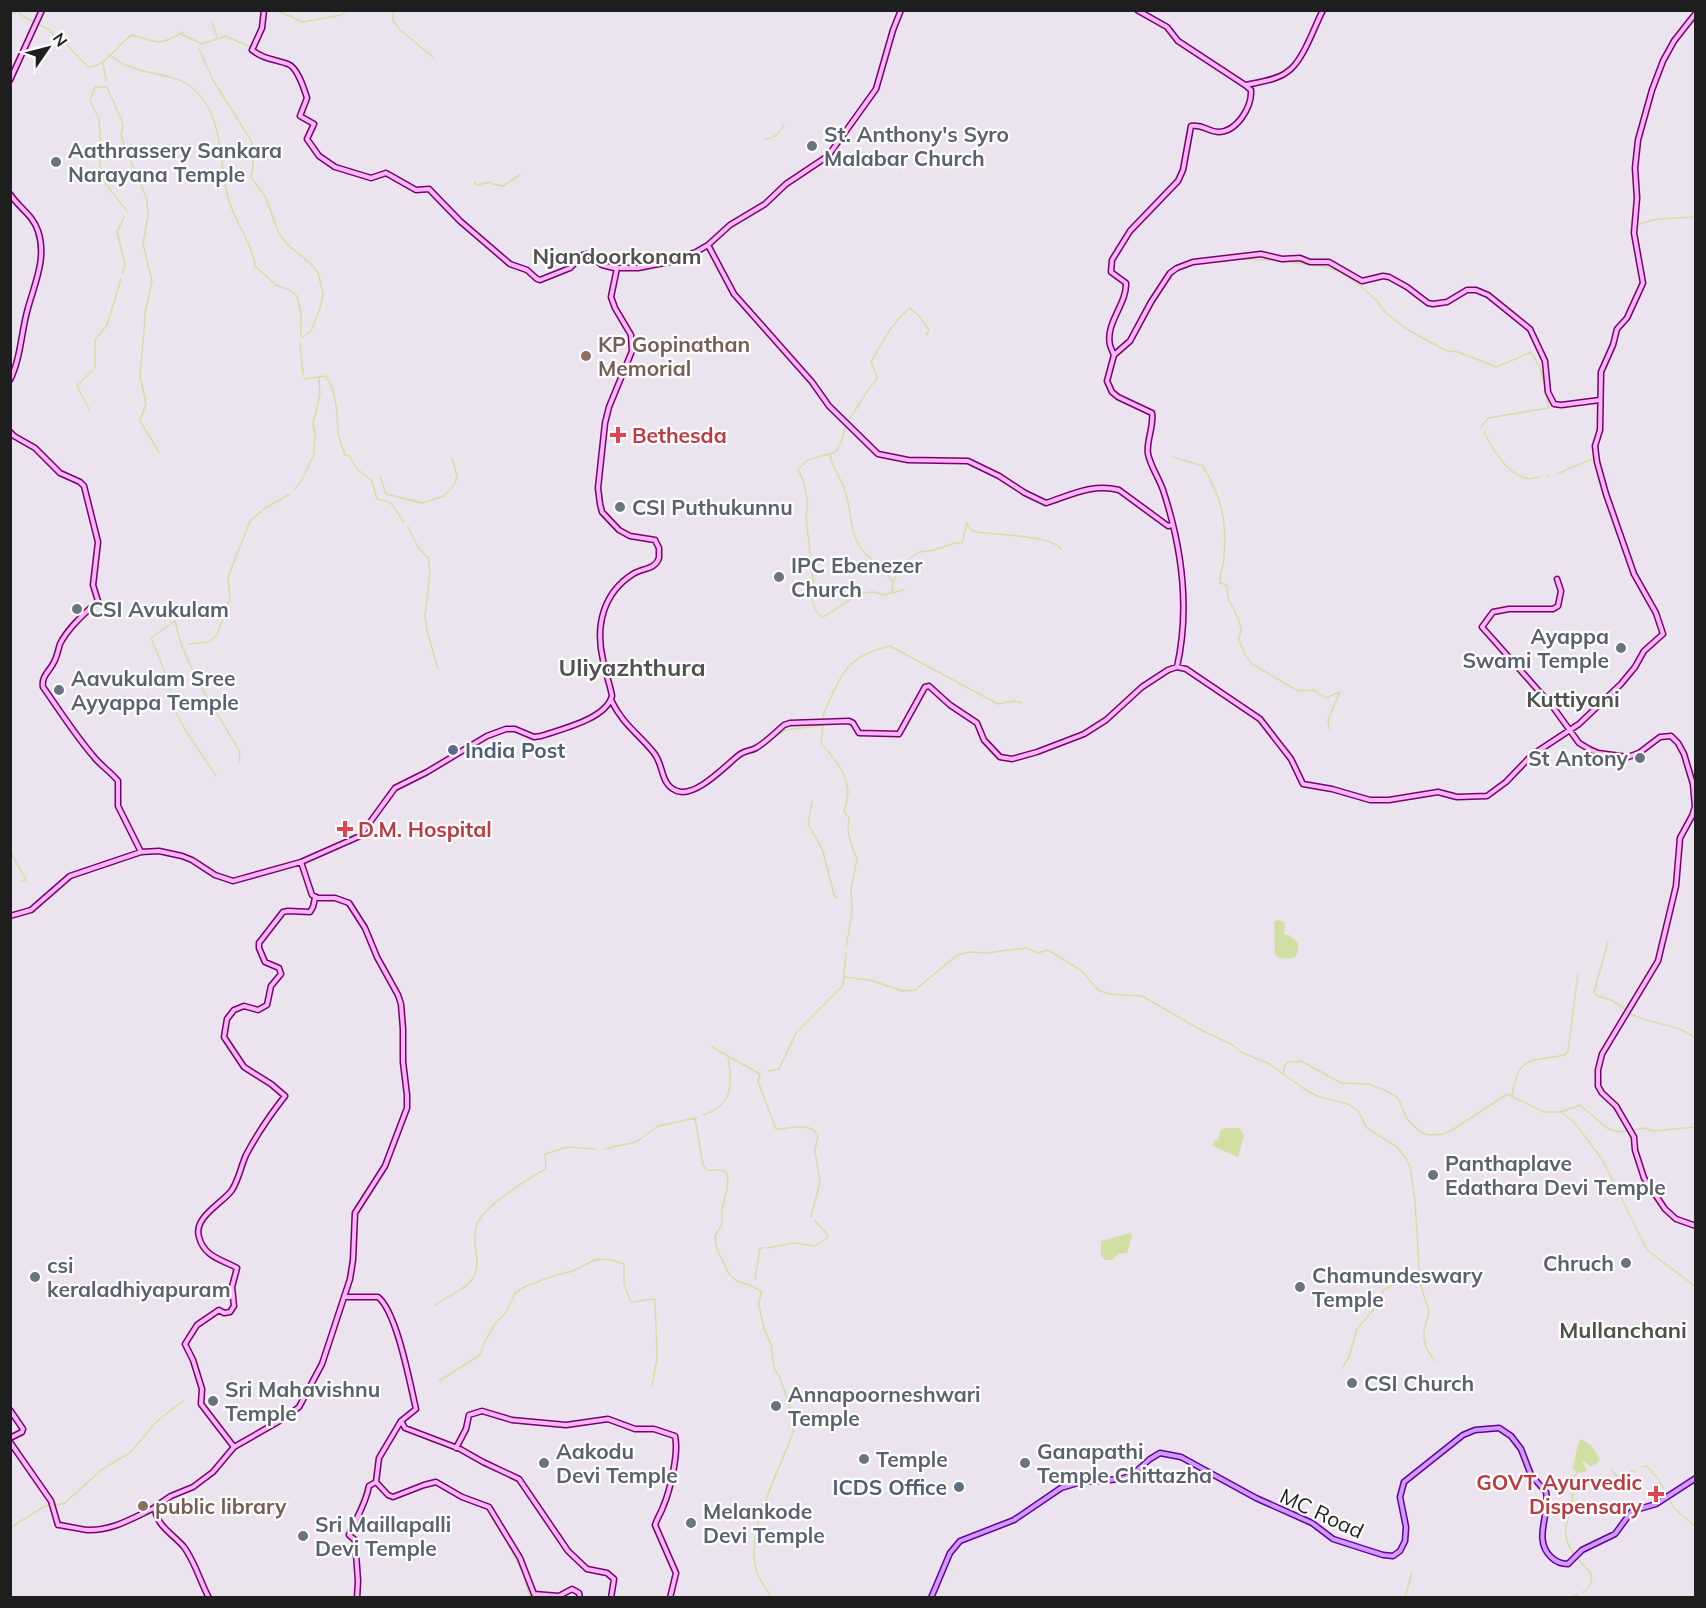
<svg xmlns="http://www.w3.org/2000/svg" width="1706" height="1608" font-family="Mulish,sans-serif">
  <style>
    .water { fill: #d2dfa3 }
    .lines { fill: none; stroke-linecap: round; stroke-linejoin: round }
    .stream { stroke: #d2dfa3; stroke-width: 1.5 }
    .secondary-casing { stroke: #79016e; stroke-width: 7 }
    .primary-casing { stroke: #630098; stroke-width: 7 }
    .secondary { stroke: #fbb6f9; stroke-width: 4 }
    .primary { stroke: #d19aff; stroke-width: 4 }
    .worship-dot { fill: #6b7280; stroke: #fff; stroke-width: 2 }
    .education-dot { fill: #8d6e63; stroke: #fff; stroke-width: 2 }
    .health-dot { fill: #e0444e; stroke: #fff; stroke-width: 2 }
    .service-dot { fill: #5c6f8a; stroke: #fff; stroke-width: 2 }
    .labels { text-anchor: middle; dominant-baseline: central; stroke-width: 4.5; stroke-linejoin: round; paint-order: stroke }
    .worship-label { font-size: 21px; font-weight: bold; fill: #5b616d; stroke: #fff; text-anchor: start }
    .education-label { font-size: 21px; font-weight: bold; fill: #785e54; stroke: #fff; text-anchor: start }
    .health-label { font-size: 21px; font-weight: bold; fill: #be3a42; stroke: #fff; text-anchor: start }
    .service-label { font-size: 21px; font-weight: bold; fill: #4e5e75; stroke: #fff; text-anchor: start }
    .street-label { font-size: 21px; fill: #1e1e1e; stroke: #fff }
    .neighbourhood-label { font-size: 22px; font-weight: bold; fill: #515151; stroke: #fff }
    .quarter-label { font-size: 24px; font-weight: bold; fill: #515151; stroke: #fff }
  </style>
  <rect width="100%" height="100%" fill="#ebe4ef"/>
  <!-- water -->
  <path class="water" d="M1278,920L1285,923L1284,934L1289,935L1298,942V952L1295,957C1288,959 1281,960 1275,955L1274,922Z
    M1225,1128H1239L1244,1136L1238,1157L1212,1146L1215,1140L1219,1139L1220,1131Z
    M1130,1233L1132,1236L1127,1253L1118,1254L1113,1260H1105L1101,1256V1241Z
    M1581,1439L1591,1445L1600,1459L1596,1464L1590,1466L1582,1460L1587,1471L1579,1473L1574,1470L1573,1466C1577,1456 1575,1448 1581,1439Z"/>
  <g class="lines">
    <!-- stream -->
    <path class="stream" d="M276,10L303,22L341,15L348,10
      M393,10V20L399,29L433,57
      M10,15L17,11L24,17L50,30L57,40L66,44L88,67C108,66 117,44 132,35C159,42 156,47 184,32
      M212,23L217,37
      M181,34L202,44L226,36L250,47
      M199,49L213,80L252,142L253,166L251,177L266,198L279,234L288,245L311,264L318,273L323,293L321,305L311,331L302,337
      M256,50L271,57
      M109,54V55
      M112,57C117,60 123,64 128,66C147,75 172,73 190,86C225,112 218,161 228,198C234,220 253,245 255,266L276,285L290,290L297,296L301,314V337
      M103,62L106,81
      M106,87H95L90,101L99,119L101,146L100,168L105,183L127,211
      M107,87L121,119L123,126L121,135L125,148L147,199L148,216L143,243L152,282L145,313L144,331L140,376L146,404L140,421L159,452
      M765,139C774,139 781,132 784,124
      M474,182L477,185L490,182L492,184L503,186L520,175
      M1639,224L1657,219L1696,217
      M1232,259L1274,260L1326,267L1340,272L1360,285L1377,301L1385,312L1408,330L1447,351L1458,352L1497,367L1531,352L1540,367L1549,408L1488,418L1481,427
      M122,273L125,264L117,232L124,217
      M300,343L303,374
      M95,368V340L107,325L121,279
      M304,379L326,376C337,394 337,412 338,432C339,439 343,448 345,455L350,456L356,468L372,481L377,499L390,502L404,522
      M90,411L77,386L92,371
      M848,421C859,406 865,391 878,378L871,362C882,343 892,322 910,308L919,316L929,330L926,335
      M846,426L841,442L836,452L808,460L798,469L804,483L808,504L806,516L813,582V603L817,613L823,617C839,609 865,583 882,595L904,590
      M1484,432C1492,448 1506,473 1525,478C1529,480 1535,478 1539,477
      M830,455C832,469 843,480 846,494C852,513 849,535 864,552C873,562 884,570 893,582L892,592
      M1173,457L1203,466C1221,497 1227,520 1224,556C1224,565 1220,573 1220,583L1227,585L1228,598L1238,618L1241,629L1239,640L1245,655L1252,664L1298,691L1314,690L1326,698L1340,692L1328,720L1329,729
      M1557,474L1592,459
      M380,476L386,494L422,503L444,496L454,485L457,477L452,458
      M1548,476L1549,475
      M295,489L302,480L314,454L315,433L313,423L320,395L319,377
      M408,527L418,547L428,558L430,573L425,616L427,631L438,669
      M893,582L903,563L919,552L935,550L955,543H962L967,523L971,530L977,532C996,535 1051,535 1061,549
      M188,644L209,642L217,635L230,599L228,577L250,521L265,508L290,494
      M823,719L824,713C841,675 846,656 890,646L998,704L1014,701L1022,703
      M769,740L786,730L823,725L821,744C833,756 847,773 848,791C848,798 846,805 844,811L849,818L848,830L852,847L857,859L851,889L852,912L846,948
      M741,756L756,750
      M216,776L186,731L175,711L166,675L151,638L175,621C185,669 216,710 240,752L239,763
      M711,781L733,763
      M812,802L808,824L823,851L835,898L837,897
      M10,851L26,880L22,881
      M1608,942L1594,992L1596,995L1611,1000L1625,1009
      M844,977L870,980L902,991L915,990L956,956L969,952L986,953L1027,948L1038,953L1048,950L1082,971L1098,990L1109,994L1142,996L1203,1031L1231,1044L1243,1053L1268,1063L1307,1091L1320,1097L1348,1104L1358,1111L1367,1128L1397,1147L1406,1158L1410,1167L1415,1200L1420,1283L1429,1311L1424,1331V1339L1426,1348L1435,1361
      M1629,1013C1649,1025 1679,1023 1696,1039
      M712,1047L760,1074
      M768,1071L779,1069L796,1033L843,985L846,953
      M1283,1074L1285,1065L1289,1062L1301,1061L1341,1083L1368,1084L1387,1091L1398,1098L1407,1119L1422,1133L1429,1135L1444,1134L1457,1127L1507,1094L1544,1112H1560L1580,1105L1607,1128L1618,1132L1644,1128L1653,1131L1696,1127
      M760,1075L758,1081L776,1129C791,1130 807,1120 818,1135L815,1151L820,1182L811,1217
      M1512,1095C1519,1055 1529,1062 1565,1055L1568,1051L1578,973
      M1561,1112L1574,1122L1602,1159L1647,1250L1696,1287
      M703,1115C733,1105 733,1085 728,1058
      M695,1118L703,1165L707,1170H719L726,1172L728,1178L727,1189L722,1210V1224L715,1236L717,1249L729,1274L737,1281L750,1285L761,1291L759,1305L764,1328L771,1345L774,1368L780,1378L796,1424C783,1464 748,1523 755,1565C757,1577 765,1587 772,1598
      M604,1149L636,1142L658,1126L696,1118
      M767,1248L794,1243L815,1246L827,1238L828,1235L815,1221
      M755,1279L760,1248H763
      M435,1305C446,1297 465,1290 473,1278C483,1263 470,1241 477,1224C484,1206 529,1178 546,1169L545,1154L568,1147L596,1149
      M1342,1368L1349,1357L1357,1329L1374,1309L1384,1290L1400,1281L1419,1277
      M439,1381L480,1355L484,1343L495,1324L507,1311L515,1293L526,1286L553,1276L573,1271L597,1259L612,1260L624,1264V1285L631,1302L655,1299L657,1358L652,1386
      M1642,1467L1646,1466L1657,1477L1666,1493
      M1611,1469L1618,1478L1635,1470
      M373,1485C380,1487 382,1496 390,1498
      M395,1499L434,1484L443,1488
      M1669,1499L1674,1508L1696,1527
      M466,1500L487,1509L502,1535
      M55,1505L65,1503L101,1470L131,1452L156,1422L184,1400
      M355,1516L366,1486
      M353,1520L345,1534L353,1544
      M10,1528L45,1506L50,1505
      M505,1539L523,1573L529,1595L535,1598
      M1574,1554C1553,1525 1579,1513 1571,1484L1577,1472
      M1578,1559L1590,1572L1592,1581L1587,1590L1583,1592
      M561,1598L571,1592L577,1595
      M1405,1598L1412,1572
      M1570,1598L1578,1594"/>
    <defs>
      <path id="secondary" d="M264,10L262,28L252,50C265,60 275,59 288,64C298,68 304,89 307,98L300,116L314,124L307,139L319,156L335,167L371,178L386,173L416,190L429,189L460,221L510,264L527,270L537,279L540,280L570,268L583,255L587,254L602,265L614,268H638L669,262L696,252L708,245L730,225L765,204L786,184L828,156L876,89L893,30L901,10
        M10,80L42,10
        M1246,85C1259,82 1277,80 1287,72C1303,62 1314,27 1323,10
        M10,194C19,208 33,215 38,231C47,257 35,283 28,308C21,332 21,358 10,380
        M708,245L734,294L812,382L829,406L878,454L908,460L968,461L999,476L1025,493L1046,503C1071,495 1093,483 1119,490L1168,526L1172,525
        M1114,355C1113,352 1111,349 1110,345C1105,323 1127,304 1126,283L1111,272L1112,260L1130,231L1178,181L1183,170L1191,126C1204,124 1206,131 1218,132C1237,132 1252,107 1251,90L1245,85L1178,41L1167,27L1137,10
        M10,432L14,436L35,448L60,473L80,482L84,486L98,542L93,585L98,601C85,613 68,628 60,644C58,650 57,657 54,662C50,671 41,676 43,687C60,711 75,735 94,757C101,766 111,772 118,781V806L141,852
        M1557,579L1561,591L1558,606L1553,609H1509L1493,612L1482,627L1553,707L1579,743L1589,749L1598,753L1628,757L1639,753L1660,737L1671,736L1678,743L1684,754L1693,784L1695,807L1692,816L1680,838L1676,886L1658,961L1602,1054L1598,1070V1086L1602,1093L1616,1106L1634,1137L1635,1150L1644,1178L1665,1209L1676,1219L1696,1226
        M1177,667C1190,609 1182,549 1164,493C1160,479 1151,468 1148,454C1146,441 1154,427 1152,413L1118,397L1112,392L1107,381L1114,355L1130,341L1151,302L1170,273L1177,268L1193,262L1261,254L1282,259L1300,258L1310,262H1329L1362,281L1383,276L1389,277L1407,287L1428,303L1433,304L1447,302L1467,290H1476L1488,295L1530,329L1545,361L1548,392L1554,404L1561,405L1600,400
        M611,700C623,725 638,733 654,753C664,765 660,785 677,791C696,798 726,765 739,755C744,751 750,751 756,748C766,742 775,733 784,725L790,723L849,721L853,723L859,733L899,734L925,687L929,686L950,705L977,723L984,740L1000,757L1012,759L1037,752L1084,734L1106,720L1142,687L1168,670L1177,667L1186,669L1260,719L1291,759L1303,784L1332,789L1370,800H1389L1438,792L1457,797L1487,796L1506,782L1532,755L1579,724L1621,684L1635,667L1644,651L1663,634L1656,613L1634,574L1606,494L1597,462L1595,446L1600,430L1601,372L1613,345L1617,329L1627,318L1643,283L1634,233L1637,198L1635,168L1638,140L1652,90L1663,61L1674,41L1696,13
        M10,916L31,910L70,876L141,852L159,851L182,856L192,860L215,875L233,881L301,862L360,836L395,788L427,772L487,736L506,729H515L534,737L541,736C562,729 606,719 612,696C610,684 605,672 603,660C595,626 603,593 633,574C642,568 655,570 659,558V548L655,540L630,536L619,530L602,512L600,504L598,488L605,423L609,407L632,351L631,335L615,308L611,297L617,268
        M344,1297H378C397,1312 410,1384 416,1409L401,1421L405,1428L460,1449L483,1462L519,1479L568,1551L587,1569L607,1573L614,1579L611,1598
        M10,1410L23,1429L22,1432L10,1438
        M10,1442L51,1501L58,1525C68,1526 78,1529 87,1530C112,1531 133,1518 154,1508
        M234,1447L201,1404L202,1389L193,1360L185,1344L197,1325L219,1310L224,1313L230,1312L234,1306L232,1287L237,1268C223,1260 204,1257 199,1237C193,1217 223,1203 232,1190C239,1179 241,1166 246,1155C257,1134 270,1115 285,1096L271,1084L244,1067L224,1037L227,1019L234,1010L244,1006L258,1010L267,1005L271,986L281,974L279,968L265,962L259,948V943L283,912L288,911L310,912L313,907L315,898
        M456,1448L466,1429L469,1415L482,1411L512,1420L566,1425L608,1419L635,1429H654L675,1436C679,1453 670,1491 663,1507C661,1513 657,1518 655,1525L676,1573L670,1598
        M376,1482L388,1495L393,1497L424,1485L436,1482L462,1497L489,1507L520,1558L534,1594L559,1596L572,1589L579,1593L580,1598
        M209,1598C200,1581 195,1562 184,1547C173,1534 155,1525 155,1507L171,1496L193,1487L213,1472L234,1447L283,1419L299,1407L322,1364L350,1279L353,1260L355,1213L385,1166L407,1108V1095L403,1062V1029L401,1004L398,995L377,957L365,928L349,903L335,898H318L312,895L301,862
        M357,1598L358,1581L355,1540L349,1535C356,1518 366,1504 369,1486L376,1482L379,1458L401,1421"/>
      <path id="primary" d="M931,1598L950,1553L960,1541L1014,1520L1061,1488L1081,1482L1121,1479L1132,1475L1150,1459L1160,1453L1181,1457L1256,1498L1312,1523L1333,1539L1383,1555L1393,1556L1400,1551L1405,1541L1406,1527L1400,1497L1404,1482L1463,1435L1475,1430L1499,1428L1511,1436L1521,1449L1531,1475L1546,1492C1551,1513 1532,1539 1551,1557C1556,1562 1561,1564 1568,1564L1582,1550L1615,1534L1632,1511L1656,1504L1696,1478"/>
    </defs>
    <!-- secondary casing -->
    <use href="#secondary" class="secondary-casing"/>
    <!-- primary casing -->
    <use href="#primary" class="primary-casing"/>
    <!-- secondary -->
    <use href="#secondary" class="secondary"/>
    <!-- primary -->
    <use href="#primary" class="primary"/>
  </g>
  <!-- markers -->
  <g class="worship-dot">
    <circle cx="812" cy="146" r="6"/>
    <circle cx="56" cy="162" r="6"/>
    <circle cx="620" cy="507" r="6"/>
    <circle cx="779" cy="577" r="6"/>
    <circle cx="77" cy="609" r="6"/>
    <circle cx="1621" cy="648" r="6"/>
    <circle cx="59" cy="690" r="6"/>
    <circle cx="1640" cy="758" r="6"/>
    <circle cx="1433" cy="1175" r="6"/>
    <circle cx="1626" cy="1263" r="6"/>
    <circle cx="35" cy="1277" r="6"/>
    <circle cx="1300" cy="1287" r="6"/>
    <circle cx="1352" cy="1383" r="6"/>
    <circle cx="213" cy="1401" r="6"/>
    <circle cx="776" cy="1406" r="6"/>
    <circle cx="864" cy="1459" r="6"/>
    <circle cx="544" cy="1463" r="6"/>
    <circle cx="1025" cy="1463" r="6"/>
    <circle cx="691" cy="1523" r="6"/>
    <circle cx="303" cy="1536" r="6"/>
  </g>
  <g class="education-dot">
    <circle cx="586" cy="356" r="6"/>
    <circle cx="143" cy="1506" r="6"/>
  </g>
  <g class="health-dot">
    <path d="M615 426h6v6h6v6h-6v6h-6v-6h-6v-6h6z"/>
    <path d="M342 820h6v6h6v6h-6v6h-6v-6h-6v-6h6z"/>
    <path d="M1653 1485h6v6h6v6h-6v6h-6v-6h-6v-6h6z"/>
  </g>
  <g class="service-dot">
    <circle cx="453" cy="750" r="6"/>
    <circle cx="959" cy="1487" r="6"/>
  </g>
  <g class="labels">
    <!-- worship labels -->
    <g class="worship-label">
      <text x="824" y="134">St. Anthony's Syro<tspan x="824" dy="24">Malabar Church</tspan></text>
      <text x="68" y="150">Aathrassery Sankara<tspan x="68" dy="24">Narayana Temple</tspan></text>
      <text x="632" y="507">CSI Puthukunnu</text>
      <text x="791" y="565">IPC Ebenezer<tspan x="791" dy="24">Church</tspan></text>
      <text x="89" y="609">CSI Avukulam</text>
      <text x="1609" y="636" text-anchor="end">Ayappa<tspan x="1609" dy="24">Swami Temple</tspan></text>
      <text x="71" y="678">Aavukulam Sree<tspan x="71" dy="24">Ayyappa Temple</tspan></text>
      <text x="1628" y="758" text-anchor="end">St Antony</text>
      <text x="1445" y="1163">Panthaplave<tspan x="1445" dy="24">Edathara Devi Temple</tspan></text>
      <text x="1614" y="1263" text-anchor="end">Chruch</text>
      <text x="47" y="1265">csi<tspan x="47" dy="24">keraladhiyapuram</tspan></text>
      <text x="1312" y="1275">Chamundeswary<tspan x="1312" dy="24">Temple</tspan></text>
      <text x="1364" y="1383">CSI Church</text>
      <text x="225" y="1389">Sri Mahavishnu<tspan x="225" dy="24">Temple</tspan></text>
      <text x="788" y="1394">Annapoorneshwari<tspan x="788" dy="24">Temple</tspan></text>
      <text x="556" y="1451">Aakodu<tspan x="556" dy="24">Devi Temple</tspan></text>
      <text x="1037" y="1451">Ganapathi<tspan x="1037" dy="24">Temple Chittazha</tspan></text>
      <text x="876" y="1459">Temple</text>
      <text x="703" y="1511">Melankode<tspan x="703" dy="24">Devi Temple</tspan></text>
      <text x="315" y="1524">Sri Maillapalli<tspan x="315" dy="24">Devi Temple</tspan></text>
    </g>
    <!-- education labels -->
    <g class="education-label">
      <text x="598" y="344">KP Gopinathan<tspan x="598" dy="24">Memorial</tspan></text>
      <text x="155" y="1506">public library</text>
    </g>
    <!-- health labels -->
    <g class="health-label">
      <text x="632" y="435">Bethesda</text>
      <text x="358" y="829">D.M. Hospital</text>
      <text x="1642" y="1482" text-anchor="end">GOVT Ayurvedic<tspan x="1642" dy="24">Dispensary</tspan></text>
    </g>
    <!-- service labels -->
    <g class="service-label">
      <text x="465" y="750">India Post</text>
      <text x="947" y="1487" text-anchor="end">ICDS Office</text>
    </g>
    <!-- street labels -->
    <g class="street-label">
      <text transform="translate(1322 1513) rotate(25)">MC Road</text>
    </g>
    <!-- neighbourhood labels -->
    <g class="neighbourhood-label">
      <text x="617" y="256">Njandoorkonam</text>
      <text x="1573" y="699">Kuttiyani</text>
      <text x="1623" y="1330">Mullanchani</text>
    </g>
    <!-- quarter labels -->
    <g class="quarter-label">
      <text x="632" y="667">Uliyazhthura</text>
    </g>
  </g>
  <!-- border -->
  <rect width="1706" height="1608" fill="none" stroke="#1e1e1e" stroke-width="24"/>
  <!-- north arrow -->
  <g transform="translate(48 48) rotate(55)" stroke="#ffffff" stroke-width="4.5" paint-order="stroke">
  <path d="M0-4.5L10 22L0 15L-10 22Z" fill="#1e1e1e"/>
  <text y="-9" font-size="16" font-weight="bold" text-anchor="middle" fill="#1e1e1e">N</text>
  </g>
</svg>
